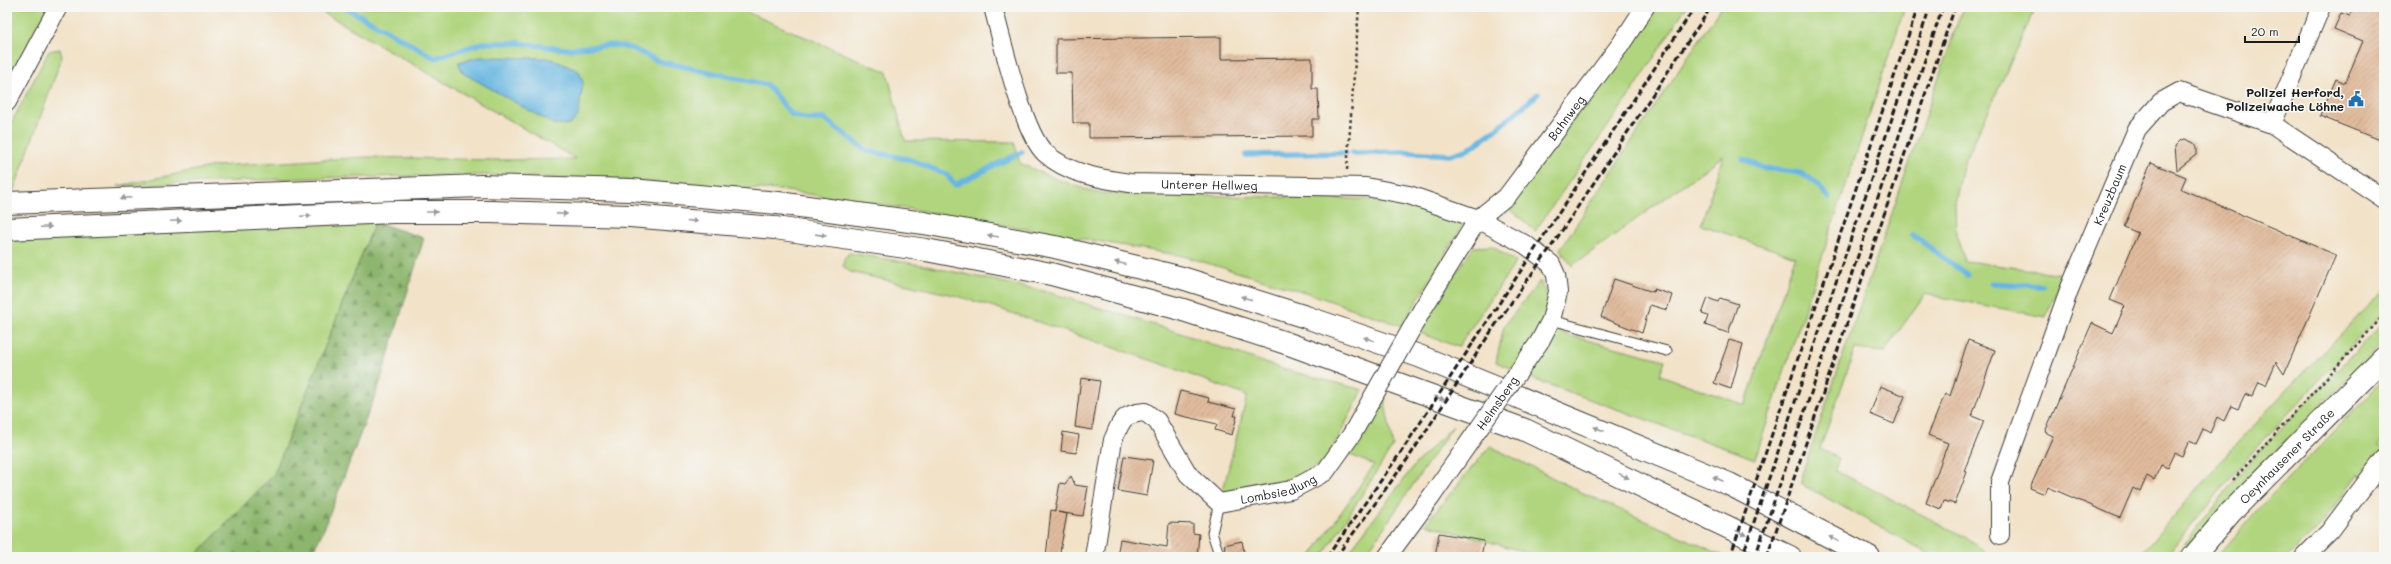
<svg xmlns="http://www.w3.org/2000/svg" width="2391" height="564" font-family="Mali,sans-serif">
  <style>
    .green { fill: #b0d57e; stroke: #66784d }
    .forest { fill: url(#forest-firs); stroke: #546944 }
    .water { fill: #66b6e1; stroke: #41697e }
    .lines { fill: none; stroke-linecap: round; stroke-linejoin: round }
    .stream { stroke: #66b6e1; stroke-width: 5.5 }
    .building { fill: url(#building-hatch) }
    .service-casing { stroke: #3c3a36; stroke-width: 11 }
    .minor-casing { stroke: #3c3a36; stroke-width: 20 }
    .secondary-casing { stroke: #3c3a36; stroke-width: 24 }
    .trunk-casing { stroke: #3c3a36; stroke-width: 24 }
    .path { stroke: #3c3a36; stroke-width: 2.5; stroke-dasharray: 3 3; stroke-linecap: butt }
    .service { stroke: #fff; stroke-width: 9 }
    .minor { stroke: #fff; stroke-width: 18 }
    .secondary { stroke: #fff; stroke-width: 22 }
    .trunk { stroke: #fff; stroke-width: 22 }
    .rail { stroke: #1c1c1c; stroke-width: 3; stroke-dasharray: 6 3; stroke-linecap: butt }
    .minor-bridge-casing { stroke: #3c3a36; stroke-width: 20; stroke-linecap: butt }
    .minor-bridge { stroke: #fff; stroke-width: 18 }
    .oneway { fill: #999 }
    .labels { text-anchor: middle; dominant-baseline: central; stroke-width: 3.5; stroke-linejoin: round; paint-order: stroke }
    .poi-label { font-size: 12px; font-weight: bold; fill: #1c1c1c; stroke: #f6f6f2; text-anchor: end }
    .street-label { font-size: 12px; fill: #1c1c1c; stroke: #f6f6f2 }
  </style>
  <defs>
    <pattern id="forest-firs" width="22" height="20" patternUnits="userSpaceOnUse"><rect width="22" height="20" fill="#8cb66d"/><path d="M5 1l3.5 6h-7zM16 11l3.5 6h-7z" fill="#729359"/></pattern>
    <pattern id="building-hatch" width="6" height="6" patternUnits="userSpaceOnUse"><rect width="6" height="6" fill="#e1bb9c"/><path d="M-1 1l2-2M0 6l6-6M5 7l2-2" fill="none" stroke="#c0a086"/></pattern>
  </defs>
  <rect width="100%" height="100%" fill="#f6f6f2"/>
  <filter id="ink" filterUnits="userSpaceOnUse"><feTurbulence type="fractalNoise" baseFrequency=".025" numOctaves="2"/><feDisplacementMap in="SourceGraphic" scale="8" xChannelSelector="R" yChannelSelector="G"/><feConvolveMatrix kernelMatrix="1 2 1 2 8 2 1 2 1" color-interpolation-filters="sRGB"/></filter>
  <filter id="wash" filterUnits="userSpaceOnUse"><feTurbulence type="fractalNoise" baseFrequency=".012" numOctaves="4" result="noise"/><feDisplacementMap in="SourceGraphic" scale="16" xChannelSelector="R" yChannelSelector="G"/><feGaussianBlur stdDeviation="0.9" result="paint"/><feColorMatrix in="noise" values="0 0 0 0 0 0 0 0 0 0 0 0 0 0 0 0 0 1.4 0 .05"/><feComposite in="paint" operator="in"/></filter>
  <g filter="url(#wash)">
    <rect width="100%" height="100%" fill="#f2e2c8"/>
    <!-- green -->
    <path class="green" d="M7,7H48L7,86Z
      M314,7H735L887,72L905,141L1014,142L1020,163L1051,177L1096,193L1364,199L1408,205L1464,223L1402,326L1308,293L1183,256L923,211L780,190L631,181L484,175L306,178L118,186L215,166L367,157L493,160L576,159Z
      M1652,7H1686L1636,86L1535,231L1510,209L1511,199Z
      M1721,7H1905L1755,459L1536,380L1496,362L1504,326L1540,281L1563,334L1665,360L1660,375L1745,405L1795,257L1701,225L1723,156L1572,266L1560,249Z
      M1963,7H2036L1963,166L1955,203L1956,235L1965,261L2063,274L2046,317L1925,294L1884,352L1855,349L1820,449L1839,458L1835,470L1965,537L1991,557H1935L1801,484L1802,474Z
      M60,49L62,57L14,190H7V131L49,51Z
      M375,222L274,474L197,554L185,557H7V241L152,229Z
      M1492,246L1516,262L1458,347L1420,333L1431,311L1473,247Z
      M849,253L922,265L1048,292L1174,331L1283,369L1363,390L1327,459L1300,478L1285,483L1222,494L1247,396L1162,364L991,306L953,295L850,272L843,266L844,259Z
      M2384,291V311L2244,461L2166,557H2139C2215,464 2298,375 2384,291Z
      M2384,322V342L2259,468L2180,557H2175L2248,463Z
      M2384,379V437L2378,446L2384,449V486L2358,474L2319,527L2287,557H2217L2259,508Z
      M1384,397L1393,446L1322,557H1310L1374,465L1348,454Z
      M1453,426L1364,557H1345L1417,462Z
      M1490,446L1581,492L1722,555L1721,557H1544L1425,524Z"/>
    <!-- forest -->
    <path class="forest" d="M375,222L424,238L379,385L324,529L310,557H185L197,554L274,474Z"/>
    <!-- water -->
    <path class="water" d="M480,57L549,58L579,71L583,83L578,116L570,125L553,124L463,73L458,62Z"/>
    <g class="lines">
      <!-- stream -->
      <path class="stream" d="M345,7L435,58L482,43H519L566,49L613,45L631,48L658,61L767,85L792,115L806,119H824L867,151L908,159L946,174L955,185L1022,152
        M1352,153L1408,152L1450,155L1469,149L1495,130L1538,94
        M1246,155L1345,153
        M1743,159L1765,168L1800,173L1814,181L1829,198
        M1913,235L1967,275
        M1991,283L2042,286"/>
    </g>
    <g id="blocks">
      <!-- building -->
      <path class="building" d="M2354,7H2384V142L2320,116L2336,79L2345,83L2363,41L2334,29L2341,13L2350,16Z
        M1221,37V59L1312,58V89H1318L1319,119H1312V136L1089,138V123H1073L1072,73H1056V39Z
        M2185,139L2194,143L2196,147V155L2177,170L2175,146L2181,140Z
        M2151,163L2186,177L2181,189L2336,255L2284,374L2276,362L2266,385L2259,382L2252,397L2245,394L2238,409L2231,406L2224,421L2217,417L2210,433L2203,429L2196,444L2189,441L2182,456L2175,453L2168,468L2161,465L2154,480L2147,476L2140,492L2133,488L2120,518L2048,487L2045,494L2030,488L2053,436L2045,432L2092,323L2113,333L2125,306L2110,300L2138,233L2124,227Z
        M1614,279L1653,292L1654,289L1672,295L1667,310L1650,305L1642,333L1601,317Z
        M1708,298L1718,302L1720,298L1738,304L1728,333L1705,325L1708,316L1702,314Z
        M1729,340L1743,344L1731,389L1714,383Z
        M1968,340L1995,350L1972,416L1984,421L1964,471L1967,472L1955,504L1944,501L1941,509L1926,503L1948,443L1928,435L1945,394L1950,396Z
        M1081,378L1100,381L1092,430L1075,427Z
        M1880,386L1905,396L1894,424L1870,414Z
        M1180,391L1209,398L1208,402L1236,409L1234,416H1237L1232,435L1215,430L1217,424L1174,414Z
        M1063,432L1079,435L1076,453L1061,451Z
        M1124,456L1153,460L1147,496L1118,491Z
        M1071,476L1075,485L1088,487L1083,516L1058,512L1067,514L1059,557H1046L1051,510L1055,511L1060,483L1065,484Z
        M1169,523L1193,524V533L1199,534L1197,557H1117L1120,539L1167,547Z
        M1439,533L1484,541L1481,557L1466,555L1465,557H1435Z
        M1242,541L1245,557H1228L1224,545Z"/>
    </g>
  </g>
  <g filter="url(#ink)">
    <use href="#blocks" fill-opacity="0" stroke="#3c3a36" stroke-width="1"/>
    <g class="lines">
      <defs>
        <path id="service" d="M1551,320L1667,351
          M1219,503L1212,533L1220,557"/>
        <g id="minor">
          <path id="s1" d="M993,7C1002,40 1023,133 1045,153C1068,174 1101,179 1130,183L1366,187L1409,195L1478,219L1526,245L1551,264L1556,275L1558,292L1551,320L1540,341"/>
          <path d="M7,102L58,7"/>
          <path d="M2272,124L2321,7"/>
          <path id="s2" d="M1422,310L1478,219L1508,195L1621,44L1645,7"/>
          <path id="s3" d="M2000,535V482L2069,290L2137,129L2161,102L2179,92L2272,124L2384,199"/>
          <path id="s4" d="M1094,557L1113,440C1122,420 1122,414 1145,412L1157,421L1188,474L1219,503L1291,490L1325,472L1352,434"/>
          <path d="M1387,557L1431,497"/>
          <path d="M2304,557L2330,531L2384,459"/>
        </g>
        <g id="secondary">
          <path id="s5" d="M2193,557L2231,512L2384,358"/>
        </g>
        <path id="trunk" d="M7,203L481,186L631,190L778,203L924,223L1055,247L1182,278L1306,317L1419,356L1729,484L1869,557
          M7,229L393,212H490L630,216L775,228L926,250L1051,274L1180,309L1286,343L1525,430L1790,557"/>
      </defs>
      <!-- service casing -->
      <use href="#service" class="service-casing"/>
      <!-- minor casing -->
      <use href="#minor" class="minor-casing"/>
      <!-- secondary casing -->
      <use href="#secondary" class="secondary-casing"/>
      <!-- trunk casing -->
      <use href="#trunk" class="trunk-casing"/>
      <!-- path -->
      <path class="path" d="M1347,170L1359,7
        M2233,480L2384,315"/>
      <!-- service -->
      <use href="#service" class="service"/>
      <!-- minor -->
      <use href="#minor" class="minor"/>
      <!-- secondary -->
      <use href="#secondary" class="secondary"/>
      <!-- trunk -->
      <use href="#trunk" class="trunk"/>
      <!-- rail -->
      <path class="rail" d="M1327,557L1401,452L1695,7
        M1336,557L1409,457L1494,327L1553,244L1711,7
        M1730,557L1918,7
        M1742,557L1930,7
        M1755,557L1943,7
        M1767,557L1955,7"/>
      <defs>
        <g id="minor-bridge">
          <path d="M1352,434L1422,310"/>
          <path id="s6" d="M1431,497L1540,341"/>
        </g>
      </defs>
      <!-- minor-bridge casing -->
      <use href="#minor-bridge" class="minor-bridge-casing"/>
      <!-- minor-bridge -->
      <use href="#minor-bridge" class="minor-bridge"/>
    </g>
    <!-- one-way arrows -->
    <defs><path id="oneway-solid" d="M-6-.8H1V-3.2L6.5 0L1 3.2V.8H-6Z"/></defs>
    <g class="oneway">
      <use href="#oneway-solid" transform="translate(126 198) rotate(178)"/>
      <use href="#oneway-solid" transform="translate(432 212)"/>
      <use href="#oneway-solid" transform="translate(562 214) rotate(1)"/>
      <use href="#oneway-solid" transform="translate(306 216) rotate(-2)"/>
      <use href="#oneway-solid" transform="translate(176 221) rotate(-2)"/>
      <use href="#oneway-solid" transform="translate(692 221) rotate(5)"/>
      <use href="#oneway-solid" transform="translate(46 227) rotate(-3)"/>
      <use href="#oneway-solid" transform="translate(821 235) rotate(8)"/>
      <use href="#oneway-solid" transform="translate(993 236) rotate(-170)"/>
      <use href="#oneway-solid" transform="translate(1120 263) rotate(-166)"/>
      <use href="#oneway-solid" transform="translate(1246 298) rotate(-163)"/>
      <use href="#oneway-solid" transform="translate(1369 339) rotate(-161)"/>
      <use href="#oneway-solid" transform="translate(1439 398) rotate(20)"/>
      <use href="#oneway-solid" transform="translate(1599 429) rotate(-157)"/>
      <use href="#oneway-solid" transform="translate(1624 476) rotate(26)"/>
      <use href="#oneway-solid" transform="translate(1718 479) rotate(-157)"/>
      <use href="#oneway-solid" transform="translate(1741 533) rotate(26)"/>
      <use href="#oneway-solid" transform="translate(1834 539) rotate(-152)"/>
    </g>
  </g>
  <!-- icons -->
  <defs>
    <symbol id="civic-bare" viewBox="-9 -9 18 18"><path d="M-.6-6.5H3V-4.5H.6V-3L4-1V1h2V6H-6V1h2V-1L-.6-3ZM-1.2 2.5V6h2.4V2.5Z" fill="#1f6fb2" stroke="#f6f6f2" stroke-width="2.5" paint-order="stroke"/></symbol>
  </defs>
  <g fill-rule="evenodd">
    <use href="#civic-bare" x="2345" y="88" width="22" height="22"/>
  </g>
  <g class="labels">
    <!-- poi labels -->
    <g class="poi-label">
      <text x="2344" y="92">Polizei Herford,<tspan x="2344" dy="14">Polizeiwache Löhne</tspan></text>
    </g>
    <!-- street labels -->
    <g class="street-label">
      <text stroke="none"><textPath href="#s2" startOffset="242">Bahnweg</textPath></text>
      <text stroke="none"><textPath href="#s1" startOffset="327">Unterer Hellweg</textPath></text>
      <text stroke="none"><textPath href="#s3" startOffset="361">Kreuzbaum</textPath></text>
      <text stroke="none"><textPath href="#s6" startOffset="115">Helmsberg</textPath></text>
      <text stroke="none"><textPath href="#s5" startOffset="138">Oeynhausener Straße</textPath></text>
      <text stroke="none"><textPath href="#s4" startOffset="345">Lombsiedlung</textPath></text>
    </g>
  </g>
  <!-- margin -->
  <rect width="2391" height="564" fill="none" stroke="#f6f6f2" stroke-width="24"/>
  <!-- scale -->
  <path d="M2245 36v6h54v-6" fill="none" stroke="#1c1c1c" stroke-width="2"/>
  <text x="2251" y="36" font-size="12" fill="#1c1c1c" stroke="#f6f6f2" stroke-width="3" paint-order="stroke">20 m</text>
</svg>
